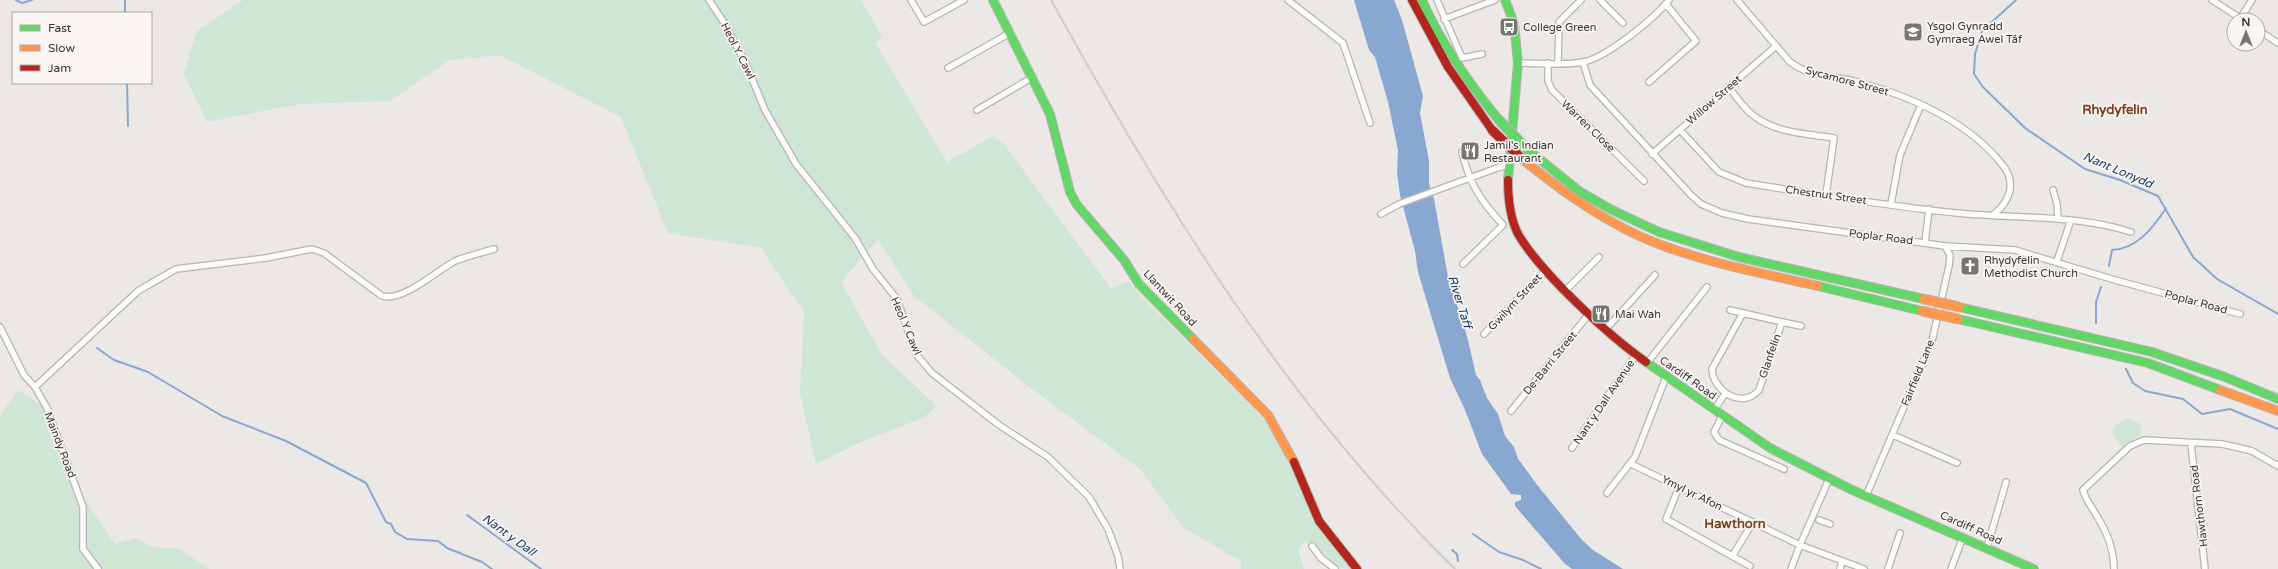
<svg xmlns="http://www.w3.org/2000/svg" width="2278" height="569" font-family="'Varela Round',sans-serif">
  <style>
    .green { fill: #cee6d3 }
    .water { fill: #89a8d1 }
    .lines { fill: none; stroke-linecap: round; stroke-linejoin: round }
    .stream { stroke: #89a8d1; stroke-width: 2 }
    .street-casing { stroke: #b7b4b2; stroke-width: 8 }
    .fast-casing { stroke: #b7b4b2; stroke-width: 10 }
    .slow-casing { stroke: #b7b4b2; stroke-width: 10 }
    .jam-casing { stroke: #b7b4b2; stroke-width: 10 }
    .street { stroke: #fcfcfb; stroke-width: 5.5 }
    .fast { stroke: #63d668; stroke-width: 8 }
    .slow { stroke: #ff974d; stroke-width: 8 }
    .jam { stroke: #b3261e; stroke-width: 8 }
    .rail { stroke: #cececd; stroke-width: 2 }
    .fast-bridge-casing { stroke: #b7b4b2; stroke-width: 11; stroke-linecap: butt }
    .slow-bridge-casing { stroke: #b7b4b2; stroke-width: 11; stroke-linecap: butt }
    .jam-bridge-casing { stroke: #b7b4b2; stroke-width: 11; stroke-linecap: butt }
    .fast-bridge { stroke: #63d668; stroke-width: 9 }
    .slow-bridge { stroke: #ff974d; stroke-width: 9 }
    .jam-bridge { stroke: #b3261e; stroke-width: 9 }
    .labels { text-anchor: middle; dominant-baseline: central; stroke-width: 3.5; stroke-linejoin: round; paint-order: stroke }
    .poi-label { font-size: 11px; fill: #383635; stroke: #faf5f1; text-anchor: start }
    .street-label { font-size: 11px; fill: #383635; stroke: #faf5f1 }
    .water-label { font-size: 12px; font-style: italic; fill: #113f77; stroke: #faf5f1 }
    .quarter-label { font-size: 13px; font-weight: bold; fill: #7e3e1d; stroke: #faf5f1 }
  </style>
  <rect width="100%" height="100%" fill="#ebe8e5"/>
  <!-- green -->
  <path class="green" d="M243,0H861L883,38L875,42L947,162L993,136L1004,144L1111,289L1129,281L1140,295L1263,418L1283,451L1315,523L1352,569C1334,569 1324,557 1314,543L1305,542L1298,549L1304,569H1241V561L1184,528L1140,469L1028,386L914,296L878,239L841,282L882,355L937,406L923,418L859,443L816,464L800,393L804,312L761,248L668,233L621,117L499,55L450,60L390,101L299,104L207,122L184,74L197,31Z
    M18,390L45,408L88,505L115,544L136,538L153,547L179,549L209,569H0V416Z
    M2129,418L2142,425L2140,435L2122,447L2111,433L2115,425Z"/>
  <!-- water -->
  <path class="water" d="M1354,0H1394L1402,20L1423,96L1420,113L1429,161V184L1434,199L1448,277L1467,336L1476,375L1480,380L1487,398L1498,414L1505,436L1514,447L1518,459L1538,486L1582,540L1593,550L1623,569H1572L1565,564L1515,506V502L1521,500V495L1511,494L1482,454L1465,410L1450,378L1418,272L1415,251L1400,195L1397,173L1398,150L1388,102L1375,57L1369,50Z"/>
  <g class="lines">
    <!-- stream -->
    <path class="stream" d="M16,0L22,3L32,0
      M125,0V13
      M2016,0L1982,31L1975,54L1974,74L1983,87L2025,128L2085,169L2120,180L2158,196L2193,257L2217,279L2278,314
      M127,83L128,126
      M2109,266L2112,250C2137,249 2153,228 2166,208
      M2096,323V302L2101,287
      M97,348L114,360L148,372L222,416L286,441L366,483L386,522L391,524L395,532L407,539L438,541L447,548L482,562L492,569
      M2126,369L2133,383L2145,391L2183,399L2202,414L2230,409L2278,429
      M467,515L541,569
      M1473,534L1499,552L1523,560L1541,569
      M1452,550L1457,554L1458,561"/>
    <defs>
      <path id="street" d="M709,0L723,21L745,62L765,110L796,164L855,238L873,269L897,299L916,354L932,373L999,425L1048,457L1089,497L1108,529L1118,556L1120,569
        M911,0L924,22L964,0
        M1288,0L1343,43L1370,123
        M1437,0L1462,58L1482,54
        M1600,0L1623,23
        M1737,0L1790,62C1808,76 1832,76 1854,81C1907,95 1965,119 2001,163C2017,181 2011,201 1993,215
        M2212,0L2243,20
        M1444,19L1495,0
        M2240,19L2252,0
        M2258,30L2278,43
        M1583,62L1590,85L1691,195L1701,204L1722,213L1748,219L1945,246L2015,250L2115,280L2240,314
        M1518,63C1539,63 1562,66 1583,62C1606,58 1654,19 1669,0
        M1548,63V81L1552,90L1644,181
        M1558,63L1559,22L1581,0
        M948,68L1010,33
        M1649,82L1696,41L1666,4
        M1729,88C1737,97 1744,109 1754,116C1776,133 1808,134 1834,138L1826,195
        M977,110L1033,77
        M1680,130L1719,172L1746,183C1816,194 1886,206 1957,213C2016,219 2074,214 2131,232
        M1462,152C1470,185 1480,200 1503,225L1463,264
        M1652,154L1776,46
        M2053,190L2057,204L2058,217
        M1891,204L1900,155L1921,105
        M1381,214L1399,204L1497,168L1508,165
        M1925,243L1929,209
        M2057,261L2071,220
        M1566,290L1599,257
        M1730,310L1743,313
        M1743,313L1782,322L1759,390C1742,410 1713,391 1712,369Z
        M1782,322L1801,326
        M0,327L24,375L35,387L47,408L83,507V549L98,569
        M1606,329L1655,275
        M1484,334L1546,270
        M1647,363L1707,287
        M35,387L138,291L176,269L266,258L312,249L324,253L382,296C403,302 436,271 455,261C467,256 481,253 494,249
        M1714,410L1725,394
        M1511,411L1589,314
        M1722,416L1714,432L1719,440L1784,469
        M1893,435L1957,463
        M2191,444L2205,569
        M1572,448L1636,355
        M1631,464L1800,545L1864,569
        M1679,487L1666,519L1750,566
        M1607,493L1635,457L1666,377
        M1866,496L1932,341L1949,266L1950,255L1945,246
        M1819,520L1830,524
        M1312,546L1321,558L1335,569
        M1987,548L2006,482
        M1733,555L1753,522
        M1791,569L1800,545L1829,479
        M1840,569L1842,561
        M1888,569L1900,533
        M1951,569L1963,537
        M2114,569C2114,550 2108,534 2098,518C2092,507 2087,503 2083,490L2130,446L2144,440L2222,444L2240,448L2252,451L2278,466"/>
      <path id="fast" d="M993,0L1050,114L1070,192L1077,205L1124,260L1139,284L1193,339
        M1422,0C1441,44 1468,82 1498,119
        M1505,0L1514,23L1518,63L1508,180
        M1527,149L1579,191L1612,210L1659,232L1739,257L1924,299
        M1818,286L1922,311
        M1959,307L2152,352L2225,377L2278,399
        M1958,319L2148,363L2220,390
        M1646,362L1770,448L1850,489L2034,569"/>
      <path id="slow" d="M1522,159C1564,193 1610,226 1661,245C1712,264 1765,274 1818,286
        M1193,339L1268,415L1294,462
        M2220,390L2278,411"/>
      <path id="jam" d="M1412,0L1448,67L1492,130
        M1508,180C1508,197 1510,218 1518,234C1541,273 1608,335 1646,362
        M1294,462L1319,521L1357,569"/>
    </defs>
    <!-- street casing -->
    <use href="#street" class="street-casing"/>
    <!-- fast casing -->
    <use href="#fast" class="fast-casing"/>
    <!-- slow casing -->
    <use href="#slow" class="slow-casing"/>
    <!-- jam casing -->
    <use href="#jam" class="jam-casing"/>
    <!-- street -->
    <use href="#street" class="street"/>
    <!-- fast -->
    <use href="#fast" class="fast"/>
    <!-- slow -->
    <use href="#slow" class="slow"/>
    <!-- jam -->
    <use href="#jam" class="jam"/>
    <!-- rail -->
    <path class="rail" d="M1051,0C1163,203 1288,406 1455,569"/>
    <defs>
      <path id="fast-bridge" d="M1498,119L1527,149"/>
      <path id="slow-bridge" d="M1924,299L1959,307
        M1922,311L1958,319"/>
      <path id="jam-bridge" d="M1492,130L1522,159"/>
    </defs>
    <!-- fast-bridge casing -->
    <use href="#fast-bridge" class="fast-bridge-casing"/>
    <!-- slow-bridge casing -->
    <use href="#slow-bridge" class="slow-bridge-casing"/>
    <!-- jam-bridge casing -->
    <use href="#jam-bridge" class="jam-bridge-casing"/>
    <!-- fast-bridge -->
    <use href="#fast-bridge" class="fast-bridge"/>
    <!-- slow-bridge -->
    <use href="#slow-bridge" class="slow-bridge"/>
    <!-- jam-bridge -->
    <use href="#jam-bridge" class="jam-bridge"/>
  </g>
  <!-- icons -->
  <defs>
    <symbol id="bus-square" viewBox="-11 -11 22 22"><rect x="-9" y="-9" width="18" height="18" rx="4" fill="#777473" stroke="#faf5f1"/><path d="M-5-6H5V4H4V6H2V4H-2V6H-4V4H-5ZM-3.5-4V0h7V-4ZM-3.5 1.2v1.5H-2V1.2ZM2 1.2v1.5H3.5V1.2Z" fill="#fff"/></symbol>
    <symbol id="school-square" viewBox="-11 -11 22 22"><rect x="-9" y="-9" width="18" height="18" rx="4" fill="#777473" stroke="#faf5f1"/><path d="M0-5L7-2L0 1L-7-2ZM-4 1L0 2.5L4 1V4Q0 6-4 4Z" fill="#fff"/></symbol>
    <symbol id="restaurant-square" viewBox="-11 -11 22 22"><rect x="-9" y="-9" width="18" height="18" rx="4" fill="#777473" stroke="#faf5f1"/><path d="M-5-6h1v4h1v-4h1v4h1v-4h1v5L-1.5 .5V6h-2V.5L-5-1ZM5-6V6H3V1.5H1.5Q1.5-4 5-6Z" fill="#fff"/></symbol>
    <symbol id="church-square" viewBox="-11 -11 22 22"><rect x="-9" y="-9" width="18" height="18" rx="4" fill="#777473" stroke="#faf5f1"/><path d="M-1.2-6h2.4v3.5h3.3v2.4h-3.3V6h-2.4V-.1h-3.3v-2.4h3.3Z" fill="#fff"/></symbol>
  </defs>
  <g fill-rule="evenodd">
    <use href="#bus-square" x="1498" y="16" width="22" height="22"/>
    <use href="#school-square" x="1902" y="21" width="22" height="22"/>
    <use href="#restaurant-square" x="1459" y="140" width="22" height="22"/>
    <use href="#church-square" x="1959" y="255" width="22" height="22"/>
    <use href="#restaurant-square" x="1590" y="303" width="22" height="22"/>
  </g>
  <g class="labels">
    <!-- poi labels -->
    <g class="poi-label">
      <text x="1927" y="26">Ysgol Gynradd<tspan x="1927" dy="13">Gymraeg Awel Tâf</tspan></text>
      <text x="1523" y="27">College Green</text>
      <text x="1484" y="145">Jamil's Indian<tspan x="1484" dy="13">Restaurant</tspan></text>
      <text x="1984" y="260">Rhydyfelin<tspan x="1984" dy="13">Methodist Church</tspan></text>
      <text x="1615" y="314">Mai Wah</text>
    </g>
    <!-- street labels -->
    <g class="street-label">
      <text transform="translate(738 51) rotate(63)">Heol Y Cawl</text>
      <text transform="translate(1847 81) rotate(15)">Sycamore Street</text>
      <text transform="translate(1714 100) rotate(-41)">Willow Street</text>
      <text transform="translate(1588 126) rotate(44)">Warren Close</text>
      <text transform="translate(1826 195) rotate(8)">Chestnut Street</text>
      <text transform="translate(1881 237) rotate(7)">Poplar Road</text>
      <text transform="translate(1170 298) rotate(47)">Llantwit Road</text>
      <text transform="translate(1515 302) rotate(-47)">Gwilym Street</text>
      <text transform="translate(2196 302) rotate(15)">Poplar Road</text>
      <text transform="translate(906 326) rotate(67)">Heol Y Cawl</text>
      <text transform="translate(1770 356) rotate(-71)">Glanfelin</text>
      <text transform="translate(1550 363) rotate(-51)">De-Barri Street</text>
      <text transform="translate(1918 373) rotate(-68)">Fairfield Lane</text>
      <text transform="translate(1688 378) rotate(35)">Cardiff Road</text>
      <text transform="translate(1604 402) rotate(-56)">Nant y Dall Avenue</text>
      <text transform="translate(60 445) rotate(69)">Maindy Road</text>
      <text transform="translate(1692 493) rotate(26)">Ymyl yr Afon</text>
      <text transform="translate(2199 506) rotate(-97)">Hawthorn Road</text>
      <text transform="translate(1971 528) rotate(24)">Cardiff Road</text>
    </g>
    <!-- water labels -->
    <g class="water-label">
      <text transform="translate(2118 170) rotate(23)">Nant Lonydd</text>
      <text transform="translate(1460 302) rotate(73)">River Taff</text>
      <text transform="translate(509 535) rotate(36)">Nant y Dall</text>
    </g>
    <!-- quarter labels -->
    <g class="quarter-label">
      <text x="2115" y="110">Rhydyfelin</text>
      <text x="1735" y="524">Hawthorn</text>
    </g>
  </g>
  <!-- legend -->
  <rect x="12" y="12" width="140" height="72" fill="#faf5f1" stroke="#aca9a6"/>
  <rect x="20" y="25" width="20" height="6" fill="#63d668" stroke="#aca9a6"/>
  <text x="48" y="32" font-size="12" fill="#383635">Fast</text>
  <rect x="20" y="45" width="20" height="6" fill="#ff974d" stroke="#aca9a6"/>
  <text x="48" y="52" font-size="12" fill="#383635">Slow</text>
  <rect x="20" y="65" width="20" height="6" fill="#b3261e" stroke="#aca9a6"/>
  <text x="48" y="72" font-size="12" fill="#383635">Jam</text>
  <!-- north arrow -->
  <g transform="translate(2246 32)"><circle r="19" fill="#faf5f1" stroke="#aca9a6"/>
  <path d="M0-3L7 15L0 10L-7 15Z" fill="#777473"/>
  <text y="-6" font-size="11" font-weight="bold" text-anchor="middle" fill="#383635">N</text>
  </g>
</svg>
